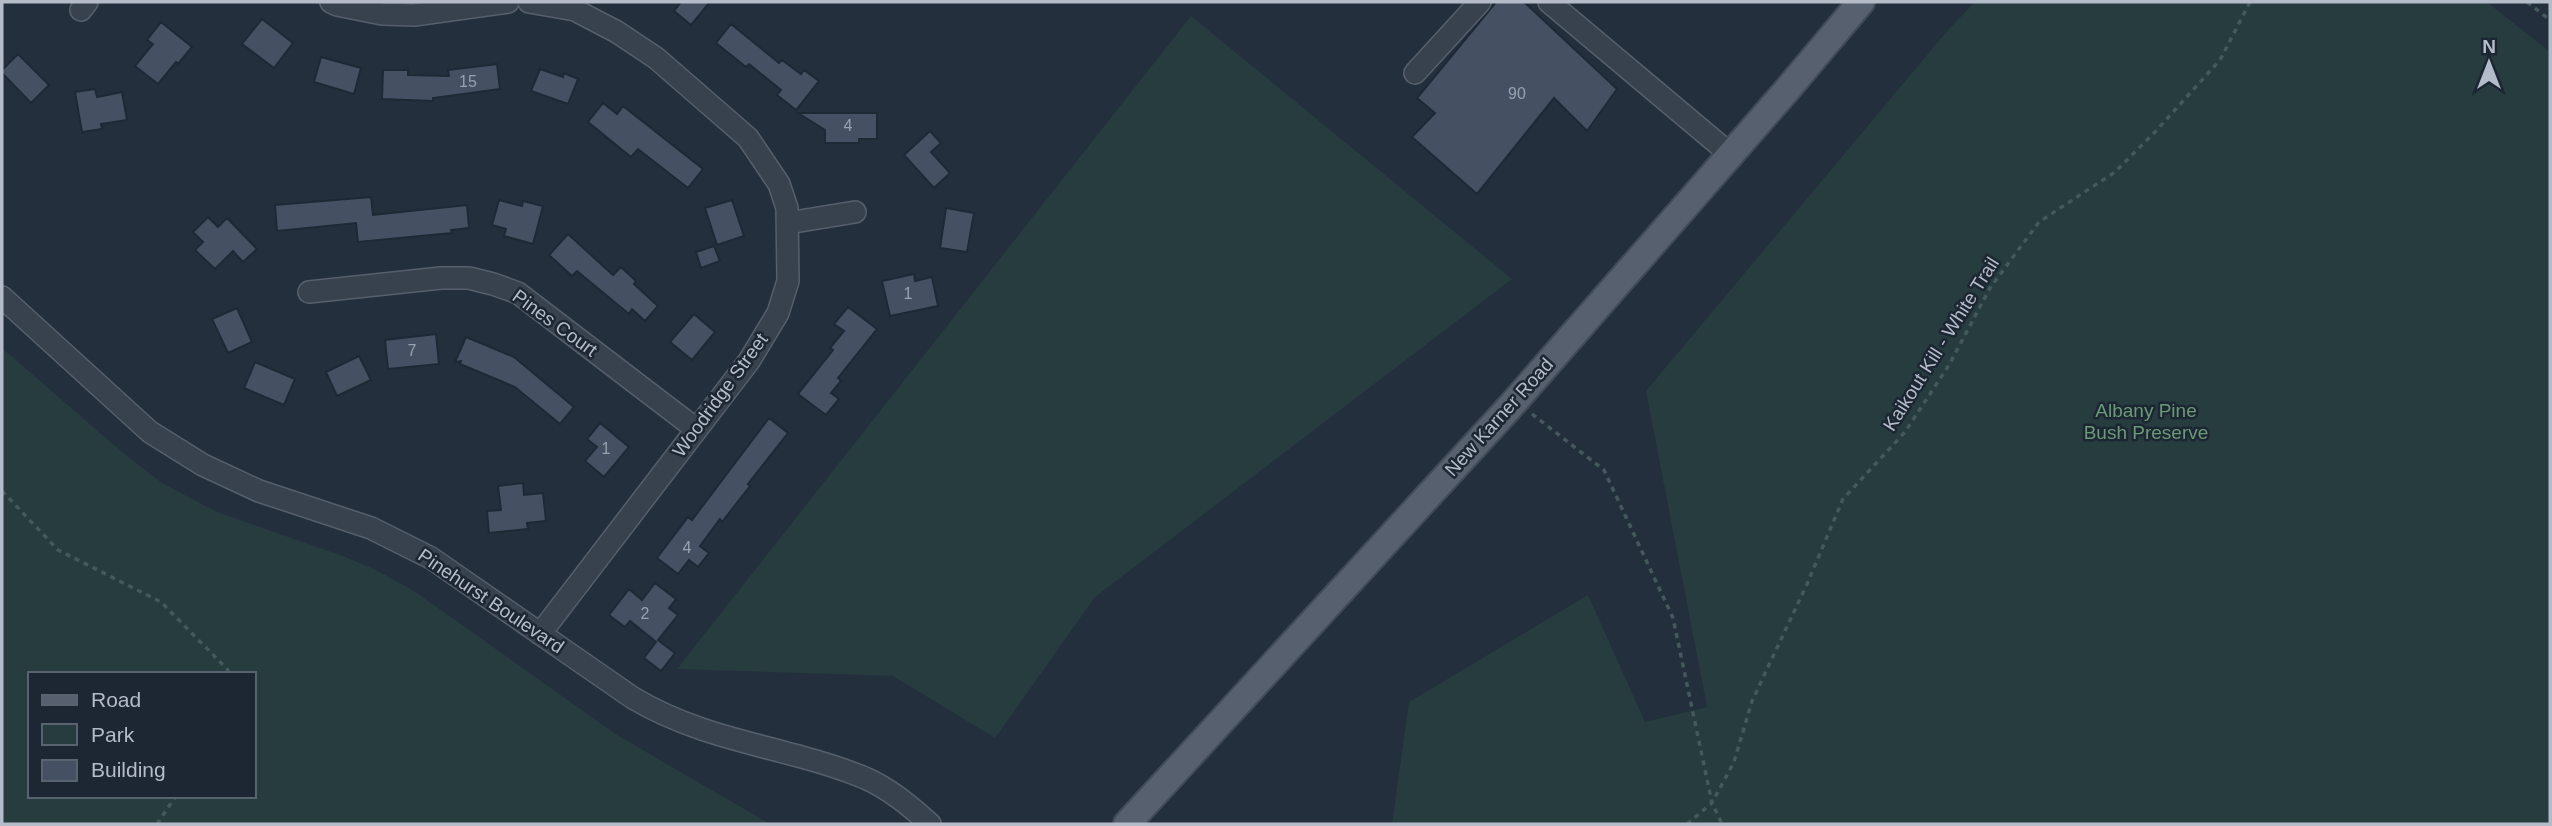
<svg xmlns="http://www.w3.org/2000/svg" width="2552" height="826" font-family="Helvetica,sans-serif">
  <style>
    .green { fill: #263c3f; fill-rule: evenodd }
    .building { fill: #455162; stroke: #1f2835; stroke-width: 2 }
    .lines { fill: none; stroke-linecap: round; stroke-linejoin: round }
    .minor-casing { stroke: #565f6c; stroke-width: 24 }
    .major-casing { stroke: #414a57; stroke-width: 30 }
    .path { stroke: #44595c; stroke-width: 3.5; stroke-dasharray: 5 5; stroke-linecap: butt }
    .minor { stroke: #38414e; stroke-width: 21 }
    .major { stroke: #56606e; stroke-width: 26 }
    .labels { text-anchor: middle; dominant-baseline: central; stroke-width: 5; stroke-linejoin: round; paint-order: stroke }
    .number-label { font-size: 16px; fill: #98a1af }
    .street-label { font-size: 19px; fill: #b4bcc9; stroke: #1d2633 }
    .park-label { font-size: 19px; fill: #6b9a76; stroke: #1d2633 }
  </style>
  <rect width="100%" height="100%" fill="#242f3e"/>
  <!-- green -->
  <path class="green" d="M1975,2H2487L2550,52V824H1392L1409,702L1588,595L1645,722L1707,707L1646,391L1948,30Z
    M1191,16L1512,279L1095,597L995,738L893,676L677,669Z
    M2,348L122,452L162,483L217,512L343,556L376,570L414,591L617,735L770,824H2ZM30,674H254V796H30Z"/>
  <!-- building -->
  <path class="building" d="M681,2H710L691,25L674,11Z
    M1496,2H1524L1617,89L1587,131L1554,98L1477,194L1412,137L1435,113L1417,98Z
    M262,19L293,43L274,68L242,44Z
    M161,22L192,47L178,64L176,62L158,84L135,66L153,44L147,40Z
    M731,24L779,63L782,60L801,74L804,70L819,81L796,110L777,95L781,90L749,64L746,67L716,43Z
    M18,54L49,85L31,103L2,73V70Z
    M321,57L361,68L354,94L314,82Z
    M497,64L500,89L433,98V101L382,99L383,70H408V75L449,76L448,70Z
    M540,69L563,77L564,73L578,79L568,104L531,91Z
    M95,89L97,97L122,92L127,120L101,124L102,129L82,132L75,92Z
    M603,103L617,114L623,106L703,169L688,188L638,149L631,157L588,122Z
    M798,113H877V139H859V143H825V130Z
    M930,131L941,143L931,152L950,173L934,188L904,155Z
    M371,197L373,215L467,205L469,228L451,230L452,233L358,242L356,223L277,231L275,205Z
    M499,200L522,206L523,201L543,206L533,244L504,236L506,229L492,225Z
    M732,200L744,236L717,245L705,208Z
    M946,208L974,213L967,252L940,248Z
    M208,217L218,227L227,218L257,249L243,262L233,251L215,269L195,250L203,242L193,232Z
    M568,234L613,275L621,267L636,281L634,284L658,306L645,321L632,309L629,314L577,271L572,276L549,255Z
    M714,246L720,261L701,268L696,252Z
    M914,274L915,281L932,277L938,306L890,316L882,281Z
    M848,307L877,329L838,378L841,381L831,393L839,399L826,415L798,394L833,350L830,348L844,331L834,324Z
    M237,308L252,342L228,353L212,319Z
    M694,314L715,332L692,360L670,342Z
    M436,334L439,364L388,369L385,340Z
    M466,337L514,357L574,407L560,424L515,387L460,364L461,361L455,362Z
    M359,356L371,380L337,396L326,372Z
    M255,362L295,379L284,405L244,388Z
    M769,418L788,433L748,484L750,486L722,522L720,519L700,546L709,553L698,567L689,560L678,574L657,558L688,517L692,520Z
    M600,423L629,447L604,477L585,461L597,447L587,439Z
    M523,483L524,495L543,493L546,521L527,523L528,529L489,533L487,511L501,510L498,486Z
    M655,583L676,599L669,608L678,615L658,640L675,653L661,671L644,658L656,642L630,621L625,627L609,615L629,589L642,600Z"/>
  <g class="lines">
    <defs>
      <path id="minor" d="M331,2L337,5L382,14L414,15L508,2
        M529,2L575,10L617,32L656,58L748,138L779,184L787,208L788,281L778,313L749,361L540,634
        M1549,2L1730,154
        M81,10L87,2
        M1415,73L1480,2
        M788,223L855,212
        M309,292L441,278H469L493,284L518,293L696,429
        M2,297L150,432L203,465L259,491L371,528L431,558L633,698C709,743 787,746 865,778C890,789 910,806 930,824"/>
      <path id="major" d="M1127,824L1509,408L1787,90L1861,2"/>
    </defs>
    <!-- minor casing -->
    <use href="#minor" class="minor-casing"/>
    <!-- major casing -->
    <use href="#major" class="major-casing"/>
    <!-- path -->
    <path class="path" d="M2527,2L2550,20
      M1532,414L1604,470L1673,618L1712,803L1722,824
      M2,491L58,550L161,602L228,670L226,674
      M157,824L176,796
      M1687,824L1712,803L1734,762L1752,701L1807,584L1843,499L1905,432L1949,365L1990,288L2039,222L2115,172L2155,132L2220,60L2250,2"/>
    <!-- minor -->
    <use href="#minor" class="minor"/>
    <!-- major -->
    <use href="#major" class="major"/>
  </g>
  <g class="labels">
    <!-- number labels -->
    <g class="number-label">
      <text x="468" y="81">15</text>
      <text x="1517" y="93">90</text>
      <text x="848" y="125">4</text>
      <text x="908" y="293">1</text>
      <text x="412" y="350">7</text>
      <text x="606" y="448">1</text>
      <text x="687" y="547">4</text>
      <text x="645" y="613">2</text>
    </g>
    <!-- street labels -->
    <g class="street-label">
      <text transform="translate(555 323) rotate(36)">Pines Court</text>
      <text transform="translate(1941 344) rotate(-58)">Kaikout Kill - White Trail</text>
      <text transform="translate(720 395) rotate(-54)">Woodridge Street</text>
      <text transform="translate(1499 417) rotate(-48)">New Karner Road</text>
      <text transform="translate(491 601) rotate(34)">Pinehurst Boulevard</text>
    </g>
    <!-- park labels -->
    <g class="park-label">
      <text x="2146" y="410">Albany Pine<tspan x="2146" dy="22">Bush Preserve</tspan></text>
    </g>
  </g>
  <!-- border -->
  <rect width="2552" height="826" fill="none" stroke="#b4bcc9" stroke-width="7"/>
  <!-- legend -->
  <rect x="28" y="672" width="228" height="126" fill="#1d2633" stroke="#59626f" stroke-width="2"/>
  <rect x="42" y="695" width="35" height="10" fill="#56606e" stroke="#59626f" stroke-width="2"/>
  <text x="91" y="707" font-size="21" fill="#b4bcc9">Road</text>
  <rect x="42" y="724" width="35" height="21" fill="#263c3f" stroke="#59626f" stroke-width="2"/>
  <text x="91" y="742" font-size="21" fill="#b4bcc9">Park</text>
  <rect x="42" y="760" width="35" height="21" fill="#455162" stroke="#59626f" stroke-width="2"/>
  <text x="91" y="777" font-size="21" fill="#b4bcc9">Building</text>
  <!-- north arrow -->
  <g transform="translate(2489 63)" stroke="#1d2633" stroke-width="5" paint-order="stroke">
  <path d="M0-5L12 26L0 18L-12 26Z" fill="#b4bcc9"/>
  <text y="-10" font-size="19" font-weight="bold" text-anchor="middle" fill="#b4bcc9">N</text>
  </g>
</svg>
